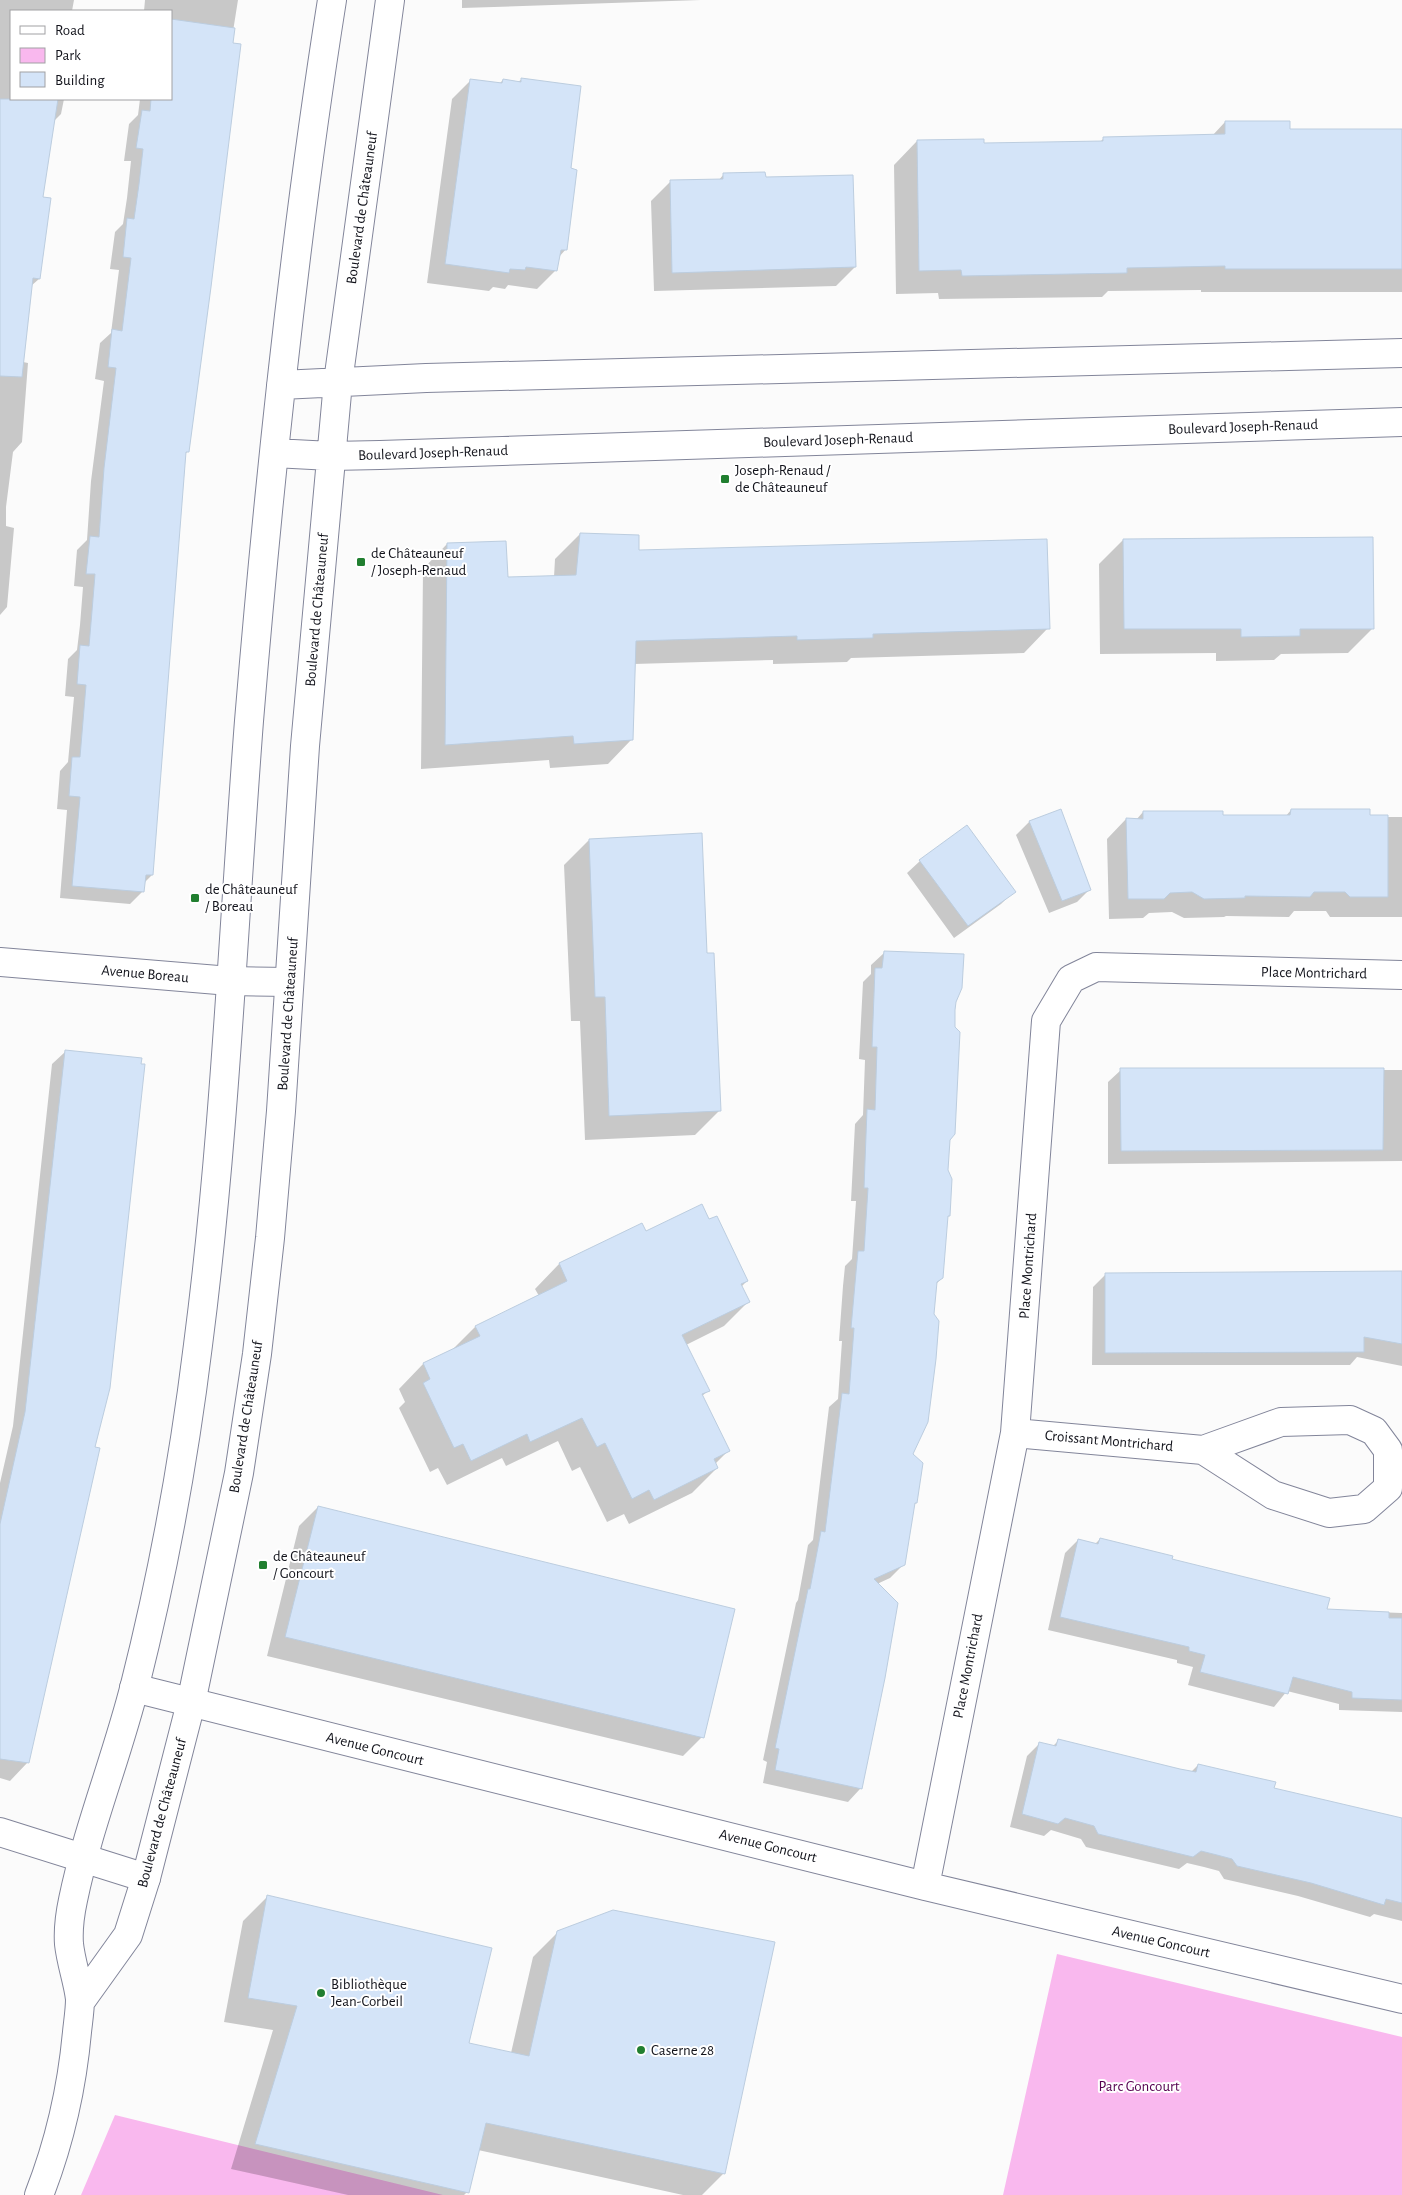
<svg xmlns="http://www.w3.org/2000/svg" width="1402" height="2195" font-family="'Alegreya Sans',sans-serif">
  <style>
    .green { fill: #f9b8ee }
    .shadow { fill: #0003 }
    .building { fill: #d4e4f8; stroke: #bccddf }
    .lines { fill: none; stroke-linecap: round; stroke-linejoin: round }
    .minor-casing { stroke: #82859a; stroke-width: 30 }
    .tertiary-casing { stroke: #82859a; stroke-width: 30 }
    .minor { stroke: #fff; stroke-width: 28 }
    .tertiary { stroke: #fff; stroke-width: 28 }
    .poi-dot { fill: #217f30; stroke: #fff; stroke-width: 2 }
    .labels { text-anchor: middle; dominant-baseline: central; stroke-width: 4; stroke-linejoin: round; paint-order: stroke }
    .street-label { font-size: 15px; fill: #13141c; stroke: #fff }
    .poi-label { font-size: 15px; fill: #13141c; stroke: #fff; text-anchor: start }
    .park-label { font-size: 15px; fill: #560050; stroke: #fff }
  </style>
  <rect width="100%" height="100%" fill="#fbfbfb"/>
  <!-- green -->
  <path class="green" d="M1057,1954L1402,2037V2195H1003Z
    M115,2115L443,2195H81Z"/>
  <!-- shadow -->
  <path class="shadow" d="M0,0H74L72,11H11V99H64L61,114L53,122L42,198L39,279L31,286L23,362L28,363L22,442L13,452L6,507V526L14,528L7,607L0,615Z
    M145,0H238L231,44L188,451L185,454L152,875L144,883L143,891L130,904L60,898L67,810L57,809L60,771L68,762L74,697L65,696L68,659L77,650L80,625L83,587L74,586L77,550L87,540L91,481L104,381L95,379L100,343L111,333L119,270L110,269L115,232L123,224L127,198L131,161H124L129,124L138,115L140,99H171V11H144Z
    M462,0H701L462,8Z
    M522,79L566,249L559,257L556,270L537,289L508,285L505,289L493,287L489,291L427,283L452,99L471,80L499,84L503,80L518,82Z
    M1225,122L1288,130H1402V292H1201V290L1108,291L1102,297L939,299L938,293L896,294L894,165L917,141L983,144L1100,142L1104,138L1212,136Z
    M724,174L765,178L855,267L836,286L654,291L651,201L670,182L718,181Z
    M580,534L637,552L1048,628L1024,653L851,658L847,662L773,664V660L634,664L632,739L608,764L550,768L549,760L421,769L423,569L447,544L507,578L554,577L555,559Z
    M1123,540L1373,628L1348,653L1281,654L1274,660L1216,661V653L1100,654L1099,564Z
    M1291,810L1369,817H1402V917H1330L1326,911H1294L1289,917L1226,916L1224,917L1184,918L1172,912L1149,913L1143,918L1109,919L1107,839L1126,819L1136,820L1143,812L1221,817H1285Z
    M1060,811L1090,889L1077,902L1049,913L1016,835L1029,822Z
    M589,840L705,955L720,1110L695,1135L585,1140L580,1021H571L564,865Z
    M920,861L1014,891L1001,904L954,938L907,873Z
    M884,953L954,1002L946,1170L949,1216L946,1218L942,1278L936,1284L911,1455L916,1503L914,1505L903,1565L890,1578L877,1584L884,1677L860,1789L848,1802L763,1783L767,1762L763,1760L796,1603L798,1600L808,1545L813,1540L829,1407L838,1399L842,1341H839L843,1286L845,1266L852,1259L856,1201H851L855,1124L863,1115L865,1060L859,1059L863,982L871,974V965Z
    M65,1052L94,1448L28,1762L10,1781L0,1778V1483L13,1426L52,1064Z
    M1121,1070H1402V1161L1108,1164V1082Z
    M708,1221L747,1281L741,1287L748,1302L724,1326L686,1345L708,1391L702,1396L728,1451L715,1464L717,1468L692,1493L629,1524L624,1514L607,1522L580,1467L572,1471L558,1441L506,1466L502,1458L447,1485L438,1468L430,1472L399,1408L405,1402L399,1389L423,1364L450,1352L475,1327L539,1296L535,1289L559,1264L646,1233Z
    M1402,1272V1366L1357,1357L1350,1365H1092L1093,1287L1106,1274Z
    M318,1507L702,1737L683,1756L267,1656L299,1526Z
    M1100,1539L1325,1610L1402,1613V1712L1339,1710V1704L1287,1691L1274,1707L1188,1685L1193,1667L1177,1663V1660L1048,1630L1065,1553L1078,1540L1095,1544Z
    M1058,1741L1191,1772L1198,1765L1273,1789L1402,1820V1921L1374,1914L1370,1917L1298,1896L1224,1879L1219,1871L1204,1867L1187,1863L1179,1869L1086,1847L1081,1839L1051,1830L1044,1836L1010,1827L1027,1756L1040,1743L1053,1746Z
    M268,1896L468,2044L511,2053L533,1957L558,1932L773,1943L723,2174L702,2195H683L478,2150L467,2192L464,2195H348L231,2169L273,2030L224,2022L243,1921Z"/>
  <!-- building -->
  <path class="building" d="M171,19L235,28L233,43L241,44L211,287L189,452H186L153,875H146L144,892L72,886L80,797L69,796L72,757H80L86,685L77,684L80,645L89,646L92,611L95,574H86L90,536L99,537L104,468L116,368L108,367L112,329L122,331L131,258L123,257L127,218L134,219L139,184L143,149L136,148L142,110L150,111L151,99H171Z
    M521,78L581,86L571,168L577,170L567,250H561L557,271L526,267L525,270L510,269L509,273L445,264L470,79L502,83L503,79L521,82Z
    M0,99H58L43,197L51,198L40,279L33,278L22,377L0,376Z
    M1225,121H1290V129H1402V269H1225V266L1127,268V273L962,276L961,270L919,271L917,140L984,139V143L1103,141V137L1225,134Z
    M765,172L766,177L853,175L856,267L672,273L670,180L723,179V173Z
    M580,533L639,535V550L1047,539L1050,629L873,634V638L797,640V636L636,641L633,740L574,744L573,736L445,745L447,543L506,541L508,577L576,575Z
    M1373,537L1374,629H1300V636L1241,637V629H1124L1123,539Z
    M1061,809L1091,890L1062,901L1029,821Z
    M1291,809H1370V815H1388V897H1350L1345,892H1314L1310,897L1245,896V898L1204,899L1192,892L1170,893L1164,899H1128L1126,818L1143,819V811H1223V815H1290Z
    M967,825L1016,892L968,926L919,860Z
    M702,833L707,953H714L721,1111L609,1116L605,997H595L589,839Z
    M884,951L964,954L962,988L956,1002L955,1010V1027L960,1032L955,1134L950,1140L948,1170L952,1179L950,1216H948L943,1278L937,1282L934,1314L939,1321L936,1359L928,1422L913,1454L923,1463L917,1503H915L905,1565L874,1579L898,1603L885,1678L862,1789L775,1770L779,1749L775,1748L808,1589H810L821,1531L825,1532L842,1393L849,1394L854,1328H851L856,1272L858,1251H864L868,1188H864L867,1109L875,1110L877,1047H872L875,968H882Z
    M65,1050L142,1058L141,1064H145L110,1388L95,1447L100,1448L29,1763L0,1759V1524L25,1412Z
    M1120,1068H1384L1383,1150L1121,1151Z
    M702,1204L709,1219L717,1216L748,1281L741,1284L750,1302L682,1335L710,1391L702,1394L730,1451L714,1459L718,1468L654,1500L649,1490L632,1499L605,1443L597,1447L582,1418L530,1442L527,1434L471,1461L463,1444L454,1448L423,1383L430,1379L423,1363L480,1336L475,1326L567,1281L559,1263L642,1223L646,1231Z
    M1402,1271V1344L1364,1337V1352L1105,1353V1273Z
    M318,1506L735,1609L704,1738L285,1637Z
    M1100,1538L1173,1556L1172,1559L1330,1598L1327,1609L1389,1612V1618H1402V1700L1352,1698V1692L1293,1677L1288,1694L1200,1672L1205,1655L1189,1651V1647L1060,1617L1078,1539L1098,1544Z
    M1058,1739L1180,1769L1196,1772L1198,1764L1245,1775L1276,1782L1274,1788L1402,1818V1903L1386,1899L1384,1905L1311,1883L1237,1866L1232,1859L1217,1855L1201,1851L1193,1857L1098,1834L1094,1826L1065,1818L1058,1824L1022,1814L1039,1742L1056,1746Z
    M267,1895L492,1948L469,2043L529,2056L557,1931L613,1910L775,1942L725,2174L486,2123L469,2193L255,2144L297,2006L248,1998Z"/>
  <g class="lines">
    <defs>
      <path id="minor" d="M0,962L230,981L289,982
        M1015,1433L1203,1450L1281,1422L1350,1420L1374,1431L1388,1450V1488L1364,1509L1329,1513L1273,1495L1203,1450
        M134,1688L925,1886L1402,1999
        M0,1832L146,1878
        M925,1886L1015,1433L1046,1021L1071,979L1096,967L1402,975"/>
      <path id="tertiary" d="M281,385L426,378L1402,353
        M274,453L331,456L380,455L1402,422
        M80,2002L128,1935L146,1878L191,1703L239,1473L257,1354L270,1238L281,1111L305,746L338,382L390,0
        M39,2195C59,2144 72,2087 77,2032C78,2022 80,2010 80,1999C78,1981 71,1963 69,1944C68,1930 70,1914 73,1900C88,1827 117,1757 135,1685C163,1574 184,1459 198,1345C225,1138 233,929 249,721C269,480 294,239 332,0"/>
    </defs>
    <!-- minor casing -->
    <use href="#minor" class="minor-casing"/>
    <!-- tertiary casing -->
    <use href="#tertiary" class="tertiary-casing"/>
    <!-- minor -->
    <use href="#minor" class="minor"/>
    <!-- tertiary -->
    <use href="#tertiary" class="tertiary"/>
  </g>
  <!-- markers -->
  <g class="poi-dot">
    <rect x="720" y="474" width="10" height="10" rx="2.5"/>
    <rect x="356" y="557" width="10" height="10" rx="2.5"/>
    <rect x="190" y="893" width="10" height="10" rx="2.5"/>
    <rect x="258" y="1560" width="10" height="10" rx="2.5"/>
    <circle cx="321" cy="1993" r="5"/>
    <circle cx="641" cy="2050" r="5"/>
  </g>
  <g class="labels">
    <!-- street labels -->
    <g class="street-label">
      <text transform="translate(362 208) rotate(-82)">Boulevard de Châteauneuf</text>
      <text transform="translate(1243 427) rotate(-2)">Boulevard Joseph-Renaud</text>
      <text transform="translate(838 440) rotate(-2)">Boulevard Joseph-Renaud</text>
      <text transform="translate(433 453) rotate(-2)">Boulevard Joseph-Renaud</text>
      <text transform="translate(317 610) rotate(-85)">Boulevard de Châteauneuf</text>
      <text transform="translate(1314 973) rotate(1)">Place Montrichard</text>
      <text transform="translate(145 974) rotate(5)">Avenue Boreau</text>
      <text transform="translate(288 1014) rotate(-86)">Boulevard de Châteauneuf</text>
      <text transform="translate(1028 1266) rotate(-86)">Place Montrichard</text>
      <text transform="translate(246 1417) rotate(-81)">Boulevard de Châteauneuf</text>
      <text transform="translate(1109 1441) rotate(5)">Croissant Montrichard</text>
      <text transform="translate(968 1666) rotate(-79)">Place Montrichard</text>
      <text transform="translate(375 1749) rotate(14)">Avenue Goncourt</text>
      <text transform="translate(162 1813) rotate(-75)">Boulevard de Châteauneuf</text>
      <text transform="translate(768 1846) rotate(14)">Avenue Goncourt</text>
      <text transform="translate(1161 1942) rotate(13)">Avenue Goncourt</text>
    </g>
    <!-- poi labels -->
    <g class="poi-label">
      <text x="735" y="470">Joseph-Renaud /<tspan x="735" dy="17">de Châteauneuf</tspan></text>
      <text x="371" y="553">de Châteauneuf<tspan x="371" dy="17">/ Joseph-Renaud</tspan></text>
      <text x="205" y="889">de Châteauneuf<tspan x="205" dy="17">/ Boreau</tspan></text>
      <text x="273" y="1556">de Châteauneuf<tspan x="273" dy="17">/ Goncourt</tspan></text>
      <text x="331" y="1984">Bibliothèque<tspan x="331" dy="17">Jean-Corbeil</tspan></text>
      <text x="651" y="2050">Caserne 28</text>
    </g>
    <!-- park labels -->
    <g class="park-label">
      <text x="1139" y="2086">Parc Goncourt</text>
    </g>
  </g>
  <!-- legend -->
  <rect x="10" y="10" width="162" height="90" fill="#ffffff" stroke="#a1a1a4"/>
  <rect x="20" y="26" width="25" height="8" fill="#ffffff" stroke="#a1a1a4"/>
  <text x="55" y="35" font-size="15" fill="#13141c">Road</text>
  <rect x="20" y="48" width="25" height="15" fill="#f9b8ee" stroke="#a1a1a4"/>
  <text x="55" y="60" font-size="15" fill="#13141c">Park</text>
  <rect x="20" y="72" width="25" height="15" fill="#d4e4f8" stroke="#a1a1a4"/>
  <text x="55" y="85" font-size="15" fill="#13141c">Building</text>
</svg>
